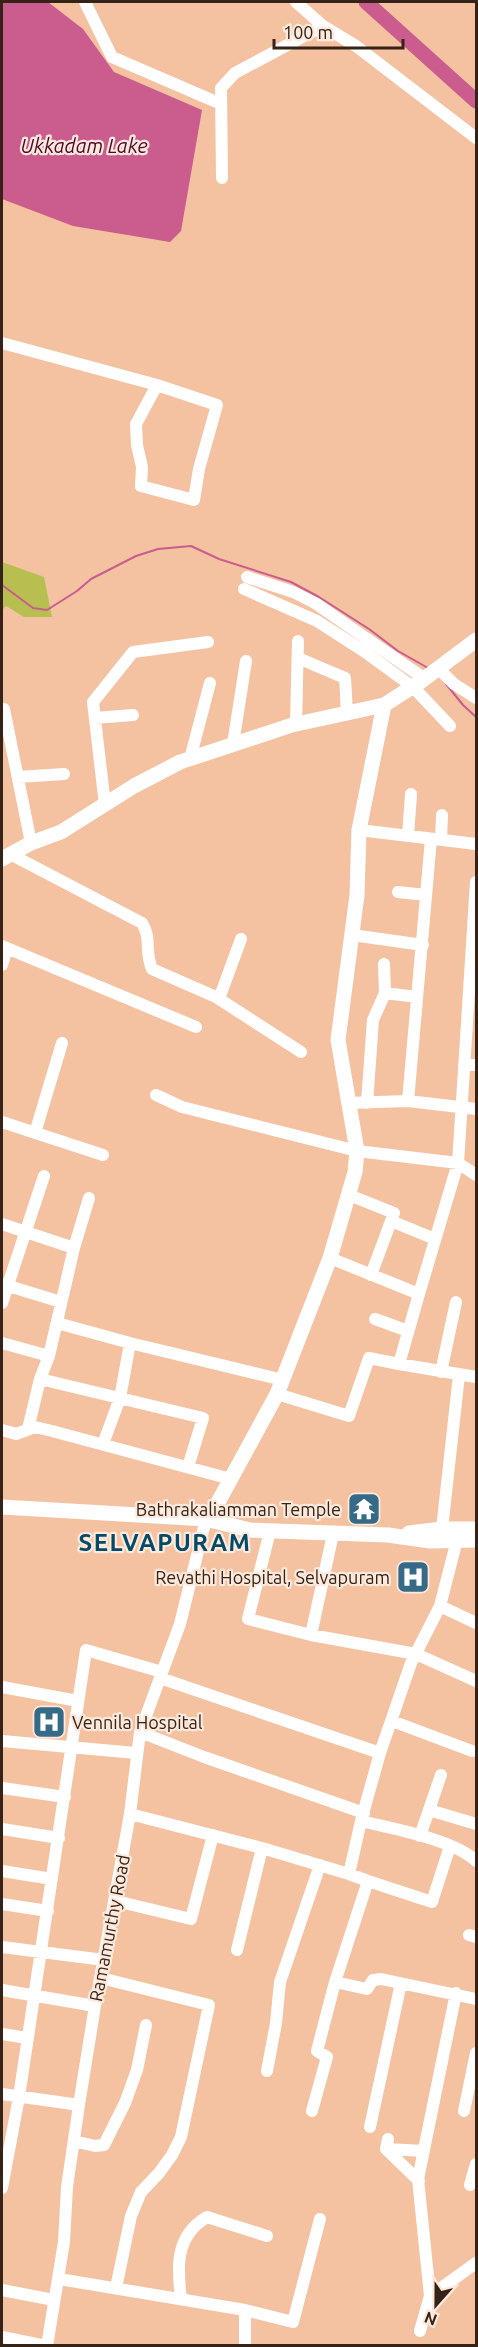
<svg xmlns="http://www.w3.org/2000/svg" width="478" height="2347" viewBox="0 0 478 2347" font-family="Ubuntu,sans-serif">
<rect width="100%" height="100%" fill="#f4c1a1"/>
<!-- green -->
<path fill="#b6bf4f" d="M2,562L44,577L52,617H24L6,606L2,610Z"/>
<!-- water -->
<path fill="#cb5c8e" d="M2,2H48L83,29L114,72L202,110L181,231L170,242L73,226L2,199Z"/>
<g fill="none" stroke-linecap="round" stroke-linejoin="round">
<!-- stream -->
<path stroke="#cb5c8e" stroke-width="2" d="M2,585L33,608L47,610L77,591L91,579L136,556L158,549L191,546L219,559L291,582L319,597L369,629L398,651L428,668
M446,684L463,705L476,717"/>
<!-- river -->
<path stroke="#cb5c8e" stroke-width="15" d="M366,2L476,101"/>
<!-- minor -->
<path stroke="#fff" stroke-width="12" d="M85,2L112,57L221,104
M296,2L323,26L356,46L476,138
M222,178L221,88L235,73L323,26
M2,343L157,385L217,405L199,469L194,500L141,486L142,467L137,445L136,424L157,385
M247,577L293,592L315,603L425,679
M244,589L317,621L365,652L413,687L450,726
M298,658L345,678L347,713
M439,669L454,684L476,698
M4,709L31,843
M95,718L133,715
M296,724L298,641
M233,744L246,661
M190,759L210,683
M18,777L64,774
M105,805L93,702L133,652L208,642
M359,830L476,844
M408,836L411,794
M441,840L442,815
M10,854L142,923C152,939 144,950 152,969L216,997L301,1052
M398,892L426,895
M352,935L423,945
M2,946L196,1027
M2,965L7,948
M385,993L417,997
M219,999L241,939
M464,1065H476
M156,1095L182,1107L357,1151L458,1163L476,1175
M408,1101L431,839
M349,1103L408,1101L476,1109
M367,1103L373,1020L385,993L384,964
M2,1122L103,1155
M35,1133L62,1043
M349,1195L394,1213L371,1275
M391,1221L435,1239
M2,1224L74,1248L49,1356L40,1379L28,1429
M74,1248L89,1198
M330,1258L419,1294L399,1364L476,1377
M2,1284L61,1302
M419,1294L458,1163L476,882
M2,1303L44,1176
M375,1319L408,1331
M57,1323L130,1343L283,1380
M2,1343L49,1356
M441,1372L456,1302
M40,1379L203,1418L188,1467
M277,1394L349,1416L369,1358L399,1364
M2,1430L16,1434L35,1427L52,1431L231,1479
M103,1444L120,1398L130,1343
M442,1529L459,1375
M270,1531L248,1619L311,1635L416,1654L476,1681
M440,1606L457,1540
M311,1635L333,1534
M160,1678L380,1753
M2,1687L78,1701
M392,1721L472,1751
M140,1732L204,1757L364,1813
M2,1741L136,1753
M2,1788L65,1797
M429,1810L476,1824
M130,1814L262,1848L349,1874L361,1821C393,1829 453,1839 476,1861
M361,1821L380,1753L411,1663L440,1606L476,1623
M2,1829L59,1838
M420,1836L441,1775
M2,1871L52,1879
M368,1881L432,1902L450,1846
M116,1901L191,1919L213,1835
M2,1904L48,1911
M469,1935L476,1937
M2,1947L104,1960
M237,1950L262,1848
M101,1978L209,2005L181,2137L172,2155L159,2173L141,2192L131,2216L116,2288
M335,1982L367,1989L373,1980L381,1979L476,1999
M2,1990L95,2006
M2,2034L27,2038
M267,2071L276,2023L280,1982L320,1865
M2,2094L79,2105
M312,2111L327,2057L317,2051L335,1982L368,1881L349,1874
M464,2111L476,2053
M370,2127L401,1983
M388,2139L386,2149L419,2181
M74,2141L95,2146L104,2145L125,2103L137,2070L146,2025
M386,2149L424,2151
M470,2185L476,2164
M2,2188L19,2097L86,1650L162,1672
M59,2279L245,2310L293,2322L320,2219
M2,2290L54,2300
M430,2296L476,2263
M181,2299C177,2267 175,2236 207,2217L267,2236
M245,2310V2346
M420,2331L430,2296L418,2179L456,1993
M2,2337L46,2346
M47,2346L64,2242L67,2187L79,2105L95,2006L130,1814L140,1732L180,1624L206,1519"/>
<!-- major -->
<path stroke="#fff" stroke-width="15" d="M2,859L31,843L61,832L134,786L180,762L292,725L384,705L420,682L476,640
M2,1507L206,1519L250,1530L388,1535L430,1541L476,1540
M206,1519L216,1506L277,1394L330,1258L355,1172L357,1151L338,1040L357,895L359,830L384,705
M409,1533L442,1529H476"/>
</g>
<!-- icons -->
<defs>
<g id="temple-square" transform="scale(1.725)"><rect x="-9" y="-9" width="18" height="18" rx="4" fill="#356b87" stroke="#ffe9dc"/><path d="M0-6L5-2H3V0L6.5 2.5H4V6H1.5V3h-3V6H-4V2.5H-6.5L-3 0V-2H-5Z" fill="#fff"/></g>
<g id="hospital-square" transform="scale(1.725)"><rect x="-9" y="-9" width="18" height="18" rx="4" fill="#356b87" stroke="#ffe9dc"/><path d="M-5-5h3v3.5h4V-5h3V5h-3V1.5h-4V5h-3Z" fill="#fff"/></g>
</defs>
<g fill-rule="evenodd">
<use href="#temple-square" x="364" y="1509"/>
<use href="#hospital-square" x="413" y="1577"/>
<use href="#hospital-square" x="49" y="1722"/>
</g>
<g text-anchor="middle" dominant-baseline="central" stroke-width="4.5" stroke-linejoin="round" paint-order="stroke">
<!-- poi labels -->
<g font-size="18" fill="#362317" stroke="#ffe9dc" text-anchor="end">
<text x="341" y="1509">Bathrakaliamman Temple</text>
<text x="390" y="1577">Revathi Hospital, Selvapuram</text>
<text x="72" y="1722" text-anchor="start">Vennila Hospital</text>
</g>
<!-- street labels -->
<g font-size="18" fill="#362317" stroke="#ffe9dc">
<text transform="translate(109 1928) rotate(-79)">Ramamurthy Road</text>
</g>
<!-- water labels -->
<g font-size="20" font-style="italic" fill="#50072f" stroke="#ffe9dc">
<text x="84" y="145">Ukkadam Lake</text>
</g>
<!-- district labels -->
<g font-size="24" font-weight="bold" letter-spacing="1.5" fill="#024b68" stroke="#ffe9dc">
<text x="165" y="1542">SELVAPURAM</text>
</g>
</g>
<!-- border -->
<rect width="478" height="2347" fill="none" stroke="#362317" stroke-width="6"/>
<!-- north arrow -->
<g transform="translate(436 2305) rotate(201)" stroke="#ffe9dc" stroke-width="4.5" paint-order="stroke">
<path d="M0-4.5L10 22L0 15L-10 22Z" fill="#362317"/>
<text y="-9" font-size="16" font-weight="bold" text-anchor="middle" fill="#362317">N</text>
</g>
<!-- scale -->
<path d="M274 39v9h129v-9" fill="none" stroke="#362317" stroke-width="3"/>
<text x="283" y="39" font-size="18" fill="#362317" stroke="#ffe9dc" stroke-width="4.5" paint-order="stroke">100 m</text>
</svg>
